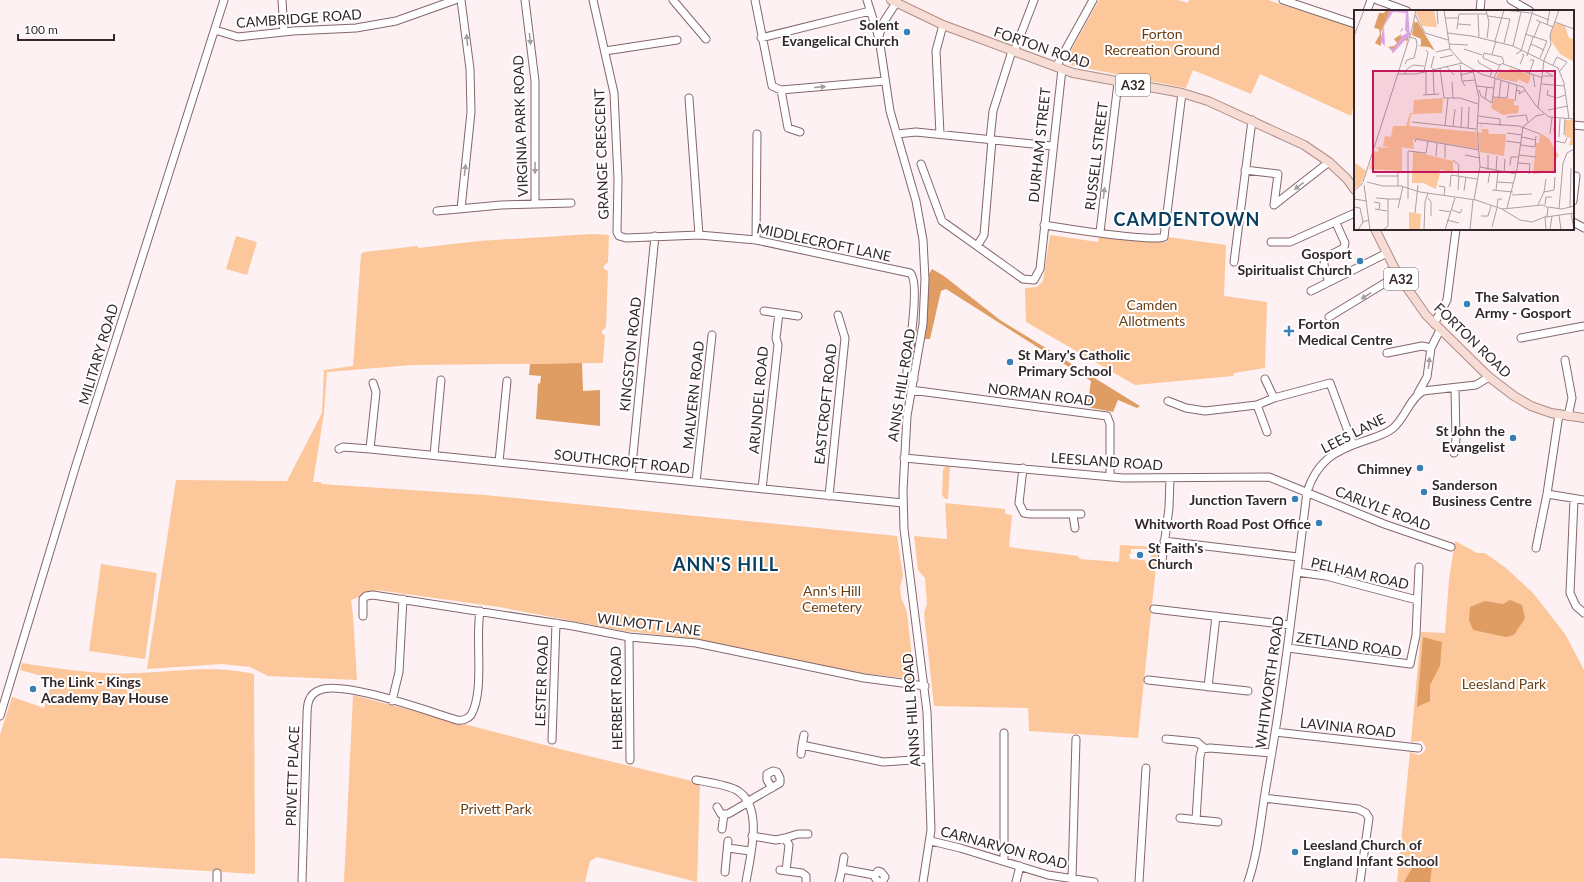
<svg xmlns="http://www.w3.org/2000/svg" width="1584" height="882" viewBox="0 0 1584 882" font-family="Lato,sans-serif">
<rect width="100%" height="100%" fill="#fef1f3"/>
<!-- green -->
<path fill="#fcc79a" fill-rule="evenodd" d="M1099,0H1178L1188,3L1189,0H1268L1355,28V101L1351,116L1260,74L1251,94L1193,70L1186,88L1070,65L1067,58L1071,56L1070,52Z
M592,234L609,235L608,262L604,266V269L608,271L606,327L602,331V334L605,335L603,363L412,365L327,372L324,413L313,482H321V484L485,495L897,536L903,576L900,587L901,597L907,612L914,676L912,679L860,673L681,637L625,631L499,607L377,590L351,600L353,616L357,680L268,676L250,667L222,664L147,669L176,480L287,481L322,413L324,370L353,366L361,254L364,252L418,246V248L479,241Z
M1050,235L1098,242L1099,235L1167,242L1168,237L1226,245L1224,296L1267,302L1265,368L1234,373L1233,376L1135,385L1026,322L1025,288L1037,287L1043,281Z
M236,236L257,242L247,275L226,269Z
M946,466L950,467L948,499H945L942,495L943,470Z
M945,503L1005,509V514L1012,515L1009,547L1078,556L1080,559L1119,562L1120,545L1158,547L1138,738L1029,731L1028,708L934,706L924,613L927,604L925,578L918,570L914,536L947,539ZM1131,549H1151V563H1145V560L1130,559L1129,554H1131Z
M1455,541L1477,553H1485L1506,568L1533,593L1565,634L1584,670V882H1397L1410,752L1419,755L1423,753L1426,748L1422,741L1411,742L1421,632L1445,633L1449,579Z
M101,564L157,573L145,659L89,651Z
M22,663C60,669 100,675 140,673C181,671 213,665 254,674L255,874L0,858V735L12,697L44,708L53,679L20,670Z
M353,695L564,750L700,783L697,882L597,857L590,861L585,882H344Z"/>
<!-- forest -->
<path fill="#e09d63" d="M932,269L944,276L1000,320L1140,406L1137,408L1118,400L1113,412L1087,407L1091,381L946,289L941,291L930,339H925L929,274Z
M582,363L583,391L600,390V426L536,419L538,383L540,384L541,376L529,375L530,364Z
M1510,600L1522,605L1525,618L1514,635L1506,637L1473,630L1469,620L1470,607L1485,601L1503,604Z
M1423,637L1442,642L1440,666L1430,685V701L1417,707Z
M1430,856L1433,860L1430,882H1404L1416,861Z"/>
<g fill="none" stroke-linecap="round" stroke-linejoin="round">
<!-- minor casing -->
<g stroke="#83676b" stroke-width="9">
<path id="minor" d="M282,0L284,32
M525,0L535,81V204
M593,0L614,93L618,179L617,232L619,236L626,238L699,235L756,240L910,273C921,281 908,357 907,372V376L914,379
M673,0L706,39
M755,0L772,86L781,90L885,81
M867,0L879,38L890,111L916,201L923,240L925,279L923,324L907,416L903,491L904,529L927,712L931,830L923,882
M1283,0L1355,24
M1377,0L1407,11
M1511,0L1530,11
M1367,11L1371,0
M1480,11L1481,0
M215,30L238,37L293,31L356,28L396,21L455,0
M879,36L883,23L896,3
M761,38L870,11
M605,51L677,40
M1014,52L1034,0
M1056,67L1093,0
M781,90L788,128L800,132
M689,98L699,235
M1573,125L1584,126
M897,134L916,132L1052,146
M940,134L936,51L943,25
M990,140L993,111L1012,51
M921,164L942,221L1023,279L1034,280L1040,269L1062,69
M1245,170L1278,174L1274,205L1329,162
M1573,201L1576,176
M461,209L471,112L470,69L461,0
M437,211L501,205L571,203
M1573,222L1584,228
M1044,225C1063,228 1151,242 1164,237L1182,93
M1100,232L1118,83
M756,240L757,134
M1271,242H1290L1355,213
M977,246L984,235L992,140
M1234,262L1252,120
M1329,282C1320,258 1322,259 1344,248L1345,243L1336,223
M1311,291L1387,253
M764,311L798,316
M1329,317L1398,275
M1434,324L1447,300L1456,229
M1521,338L1584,326
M1387,353L1422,346L1431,348
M1565,360L1572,398L1568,416
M1265,379L1274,398
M911,390L1107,416L1110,424V477
M1418,393L1427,377L1431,348L1440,330
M1168,401L1186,408L1205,411L1257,405L1274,398L1330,383L1353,445
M1257,405L1267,432
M339,449L343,447L370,449L903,503
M370,449L376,392L373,383
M1454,453L1456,439L1455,388
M434,455L441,380
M904,458L1123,478L1269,477L1384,524L1451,547
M499,462L507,381
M1023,468L1019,503L1024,513L1030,514H1081
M631,475L655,236
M696,482L712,335
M762,489L778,345L776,338L779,313
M1547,494L1584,500
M829,496L845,338L838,315
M1574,499L1570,593L1576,606L1584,613
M1073,515L1075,528
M1164,541L1298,557
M1536,548L1547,494L1559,414
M1162,561L1169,508L1170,478
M1297,572L1326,576L1417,600
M1154,609L1290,625
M363,616V599L366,596L373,595L573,626L629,637L696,643L864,678L925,686
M629,637L630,760
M1288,648L1410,664L1416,635L1419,567
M1148,680L1248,691
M1208,687L1216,616
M392,701L399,672L403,599
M0,716L76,465L224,0
M1275,732L1418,748
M1004,733V861
M804,735L802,745L883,762L928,759
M1166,739L1197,742L1204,748
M552,740L556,623
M801,754L802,745
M696,780C707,782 729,785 738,791C764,808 750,857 746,882
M1264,798L1358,809L1366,813L1369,818L1368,825L1360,882
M747,802L780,783V778L777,772L773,771L767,774V780L772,788
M717,807L721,814H728L747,803
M1180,818L1218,822
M1196,820L1200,756L1202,749L1210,748L1272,753
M722,829L724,814
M752,836L776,840L785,838L789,845L786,871
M785,838L798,834H808
M931,841L960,848L1048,875L1094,882
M728,848L750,851
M842,869L844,857
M780,870L802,873L806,876V882
M725,872L728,841
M217,873V882
M1072,879L1076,739
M302,882L307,716C307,705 308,694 320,690C343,680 430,712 457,720C462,721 468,719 471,715C485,691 475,640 480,611
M839,882L842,869L874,875
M878,882L874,876L878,871L881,872L885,877L882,882
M1016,882L1020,866
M1139,882L1146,768
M1248,882C1259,850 1261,814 1267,781C1284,685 1295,588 1307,492C1317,461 1334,451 1364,441C1373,438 1384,435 1392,429C1405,419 1409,399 1423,391L1476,385L1489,377"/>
</g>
<!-- major casing -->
<g stroke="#ae8d85" stroke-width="10">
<path id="major" d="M891,0L943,25L1073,73L1182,93L1208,101L1304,145L1329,162L1347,179L1355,190
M1375,229L1398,275L1426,315L1489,377L1514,396L1531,406L1551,413L1584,418"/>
</g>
<!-- minor -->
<use href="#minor" stroke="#fff" stroke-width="7"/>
<!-- major -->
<use href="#major" stroke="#f6dcd4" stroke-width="8"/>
</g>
<!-- one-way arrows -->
<defs><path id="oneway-solid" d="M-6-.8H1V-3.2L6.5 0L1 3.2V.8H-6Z"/></defs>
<g fill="#a39e9f">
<use href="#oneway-solid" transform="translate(530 39) rotate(84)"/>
<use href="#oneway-solid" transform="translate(467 40) rotate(-96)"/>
<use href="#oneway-solid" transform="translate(820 87) rotate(-5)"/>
<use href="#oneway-solid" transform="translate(535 168) rotate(90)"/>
<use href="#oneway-solid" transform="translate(465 170) rotate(-84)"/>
<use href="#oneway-solid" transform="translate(1299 186) rotate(142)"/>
<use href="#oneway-solid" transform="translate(1104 193) rotate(-83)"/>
<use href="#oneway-solid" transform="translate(1366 296) rotate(147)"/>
<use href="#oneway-solid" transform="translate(1429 363) rotate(-83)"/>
</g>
<!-- markers -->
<g fill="#387fb4" stroke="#fff" stroke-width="1.5">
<circle cx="907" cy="32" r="4"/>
<circle cx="1360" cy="261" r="4"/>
<circle cx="1467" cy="304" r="4"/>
<path d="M1287 325h4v4h4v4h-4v4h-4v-4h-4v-4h4z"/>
<circle cx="1010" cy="362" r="4"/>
<circle cx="1513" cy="438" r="4"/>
<circle cx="1420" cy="468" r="4"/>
<circle cx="1424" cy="492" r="4"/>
<circle cx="1295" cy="499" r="4"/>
<circle cx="1319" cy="523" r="4"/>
<circle cx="1140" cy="555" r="4"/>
<circle cx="33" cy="689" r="4"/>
<circle cx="1295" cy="852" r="4"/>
</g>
<g text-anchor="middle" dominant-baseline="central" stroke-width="4" stroke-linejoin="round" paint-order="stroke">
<!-- shield labels -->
<g fill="#fff" stroke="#706869" stroke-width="1">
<rect x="1116" y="74" width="34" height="22" rx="3"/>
<rect x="1384" y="268" width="34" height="22" rx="3"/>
</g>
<g font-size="13" font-weight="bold" fill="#332729">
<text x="1133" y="85">A32</text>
<text x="1401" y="279">A32</text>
</g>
<!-- street labels -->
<g font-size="14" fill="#332729" stroke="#fff">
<text transform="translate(299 18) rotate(-4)">CAMBRIDGE ROAD</text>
<text transform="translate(1042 47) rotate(19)">FORTON ROAD</text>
<text transform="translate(520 126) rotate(-92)">VIRGINIA PARK ROAD</text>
<text transform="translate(1039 145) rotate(-84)">DURHAM STREET</text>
<text transform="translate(601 154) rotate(-92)">GRANGE CRESCENT</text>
<text transform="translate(1096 156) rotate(-83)">RUSSELL STREET</text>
<text transform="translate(824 242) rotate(12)">MIDDLECROFT LANE</text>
<text transform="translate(1473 340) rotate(44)">FORTON ROAD</text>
<text transform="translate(98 354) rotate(-73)">MILITARY ROAD</text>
<text transform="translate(630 354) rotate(-84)">KINGSTON ROAD</text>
<text transform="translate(901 385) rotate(-81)">ANNS HILL ROAD</text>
<text transform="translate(1041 394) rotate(7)">NORMAN ROAD</text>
<text transform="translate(693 395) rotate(-84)">MALVERN ROAD</text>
<text transform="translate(758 400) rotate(-85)">ARUNDEL ROAD</text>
<text transform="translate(825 404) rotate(-84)">EASTCROFT ROAD</text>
<text transform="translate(1353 433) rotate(-27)">LEES LANE</text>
<text transform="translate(622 461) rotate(6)">SOUTHCROFT ROAD</text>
<text transform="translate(1107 461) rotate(4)">LEESLAND ROAD</text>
<text transform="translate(1383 508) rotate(21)">CARLYLE ROAD</text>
<text transform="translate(1360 573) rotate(13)">PELHAM ROAD</text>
<text transform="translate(649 624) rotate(7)">WILMOTT LANE</text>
<text transform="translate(1349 644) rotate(8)">ZETLAND ROAD</text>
<text transform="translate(541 681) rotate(-88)">LESTER ROAD</text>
<text transform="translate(1269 682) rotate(-82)">WHITWORTH ROAD</text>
<text transform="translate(616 698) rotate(-91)">HERBERT ROAD</text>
<text transform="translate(911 710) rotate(-94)">ANNS HILL ROAD</text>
<text transform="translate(1348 727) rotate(6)">LAVINIA ROAD</text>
<text transform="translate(292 776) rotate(-88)">PRIVETT PLACE</text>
<text transform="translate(1004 847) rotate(15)">CARNARVON ROAD</text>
</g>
<!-- poi labels -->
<g font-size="14" font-weight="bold" fill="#332729" stroke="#fff" text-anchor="start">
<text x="899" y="24" text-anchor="end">Solent<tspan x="899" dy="16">Evangelical Church</tspan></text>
<text x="1352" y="253" text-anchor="end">Gosport<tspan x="1352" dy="16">Spiritualist Church</tspan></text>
<text x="1475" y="296">The Salvation<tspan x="1475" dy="16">Army - Gosport</tspan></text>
<text x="1298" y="323">Forton<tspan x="1298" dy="16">Medical Centre</tspan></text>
<text x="1018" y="354">St Mary's Catholic<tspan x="1018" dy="16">Primary School</tspan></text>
<text x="1505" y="430" text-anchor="end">St John the<tspan x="1505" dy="16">Evangelist</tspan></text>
<text x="1412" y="468" text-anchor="end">Chimney</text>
<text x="1432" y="484">Sanderson<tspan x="1432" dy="16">Business Centre</tspan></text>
<text x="1287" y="499" text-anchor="end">Junction Tavern</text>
<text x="1311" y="523" text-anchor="end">Whitworth Road Post Office</text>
<text x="1148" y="547">St Faith's<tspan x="1148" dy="16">Church</tspan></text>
<text x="41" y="681">The Link - Kings<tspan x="41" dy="16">Academy Bay House</tspan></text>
<text x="1303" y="844">Leesland Church of<tspan x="1303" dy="16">England Infant School</tspan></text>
</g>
<!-- park labels -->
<g font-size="14" fill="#6a3e11" stroke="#fff">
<text x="1162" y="33">Forton<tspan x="1162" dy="16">Recreation Ground</tspan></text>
<text x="1152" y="304">Camden<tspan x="1152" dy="16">Allotments</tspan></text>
<text x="832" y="590">Ann's Hill<tspan x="832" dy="16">Cemetery</tspan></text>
<text x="1504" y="683">Leesland Park</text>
<text x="496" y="808">Privett Park</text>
</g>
<!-- district labels -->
<g font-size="18" font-weight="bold" letter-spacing="1" fill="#093e61" stroke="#fff">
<text x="1187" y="219">CAMDENTOWN</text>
<text x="726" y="564">ANN'S HILL</text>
</g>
</g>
<!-- overview -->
<g transform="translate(1354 10)">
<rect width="220" height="220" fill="#fef1f3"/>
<path d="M63,0H80L83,17L68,16L62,4ZM201,13L211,16L215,28L220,29V52L206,44L198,32L196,26ZM156,58L177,65L174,74L164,69L163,72L142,68L146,59L155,61ZM89,88L88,103L57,104L55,116L122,122L124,139L62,129L59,130L60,139L46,137L48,138V161L15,159L20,141L24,142L25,139L21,137L36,138L29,136L31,126L37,127L39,116H52L56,103H59L60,90ZM140,88L160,89V95L165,96L164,103L149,105L137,98ZM211,110H220V134L215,136L217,128L211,127ZM128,114V119H134L135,124H152L150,146L126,142L124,122L128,123L127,115ZM186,123L195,129L205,146L202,148L201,162L179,164L182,133H185ZM59,141L99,151V164L87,159L82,179L69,173H58ZM0,152L12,161L7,174L0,179ZM55,202L67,204L66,220L55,219Z" fill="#fcc79a"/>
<path d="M32,0H50L36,1L27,22V36L21,33L26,24L25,19L20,18L25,3H30ZM60,11L62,13L63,11L81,41L75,37L64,36L67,35V29L58,25ZM46,25L48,27L39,40L35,37L38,42L50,29L55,25L52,37L53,31L51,30L39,43L34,37L40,36L43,33L40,29Z" fill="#e09d63"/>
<path d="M54,0L56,25L39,43L35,37L39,39L48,27L46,24L47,19L50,18L46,23L48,26L53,23L51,20L52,3L39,2L30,16L31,36L26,31L30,15L36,1Z" fill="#d9a3e6"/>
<path fill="none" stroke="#ada0a2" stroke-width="1" d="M83,0L84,14M90,0L96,39L108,53L127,64L169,77L183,97L195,107L220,109M132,0L135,12L133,28M150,0L177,3L195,10M61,5L71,23L94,30M124,5L125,27M134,6L148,8M91,8H104M148,8L156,9L150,33M182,10L199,17M201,12L220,19M104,14L117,15M193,15L196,0M103,19L105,4H133M93,23L118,26L159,36L204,58L210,73L215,109M171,24L193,31L186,48M0,26L10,0M180,27L186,12M141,31L150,0M95,34L114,35M177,34L190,40M159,36L167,2M110,39L128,45M82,42L96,39M130,43L148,47L150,53L145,55L129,48ZM138,44L142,31M162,44L167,41L179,0M173,46L179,27M86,48L99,45M124,50L125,53L138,60L136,67M51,54L53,50L60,48L63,35L62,29L56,27M149,54L189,68M166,54L170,45L168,44M106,55L108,71L111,76M199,55L203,47L213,52L206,61M92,56L100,65M77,58L80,46M79,58L80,84M86,58L90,88H106L124,94M119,60L125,88L123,119L126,156L120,190M70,61L74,43L72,40M72,61V85M44,64H62L108,53M51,64L52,60L59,55L70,56M175,64L180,50H176M106,65L119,62M179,65L181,77M189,66H199L189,60M140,68L146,55M109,71L121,70M98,72L99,88M188,74L210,76M122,76L140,78M125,80L127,86L138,93L141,69M162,80L166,81L165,84L171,80M194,80L193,85L203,88L211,85M69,85L85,84M139,87L153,88L155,73M145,87L147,71M131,89L133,77M161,91L163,75M184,98L190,50L197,34L196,25L205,0M194,100L214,96M124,106L146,109V116M153,107L172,105L174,112M58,112L122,119M123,113L165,116L186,124M91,115L94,88M99,116L101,99M107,117L108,97M169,117L182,106L190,104M114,118L115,97M200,118L201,131L211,133L213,128M153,123L168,125M196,124L198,108M210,125L211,109M168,127L182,130M205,127L206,109M152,131L167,133M61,132L62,129L125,140M91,134V148M167,135L181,137L182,126M111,145L126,148M134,145V160M165,145L182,147M82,146L83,133M99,150L105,155L104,166M164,153L176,154L175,164M156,155L157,147H165M126,157L162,164M44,161V176M142,162L143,146M150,163L151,149M22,166H44M9,172L57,23L62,0M13,172L29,176H47L66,182L122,190L148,199L189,195L194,198L193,206L178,212L166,210L148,199M143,172L160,173M134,173L136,161M10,175L16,220M85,176L91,177L90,186M96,177L97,165L123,169M104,180L105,166M138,180L159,182M142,180L144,162M0,181L9,173M110,181L112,167M190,182L200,180L201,167M158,185L178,184M22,188L34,189M74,188L77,192V206M0,189L13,191M54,189V141L72,143L74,131M20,192L26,193L25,200M184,195L190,182L192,169M191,195L192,187H198M0,197L6,198L9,212M143,197L144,189H148M194,197L208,199L220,196M44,198L49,176M153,198L163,159L169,117M216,198L217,158M21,199L33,201M205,199L209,153L213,143L220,139M85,200L97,202M98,200L106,203L108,199M61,203L64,175M217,203L220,220M205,205L207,220M127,206H134L137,196M191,207L192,220M192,207L220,203M93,210L105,213M138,217L143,198M196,219L198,206M4,220L9,212L15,210M29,220L34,216V189H47M70,220L71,192L74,183M91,220L101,188M116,220L119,190"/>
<path fill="#c2185b" fill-opacity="0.15" stroke="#c2185b" stroke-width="2" d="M19,61H201V162H19Z"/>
<rect width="220" height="220" fill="none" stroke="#332729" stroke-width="2"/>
</g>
<!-- scale -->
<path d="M18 34v6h96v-6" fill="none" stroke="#332729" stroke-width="2"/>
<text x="24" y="34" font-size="12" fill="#332729" stroke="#ffffff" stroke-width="3" paint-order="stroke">100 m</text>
</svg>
